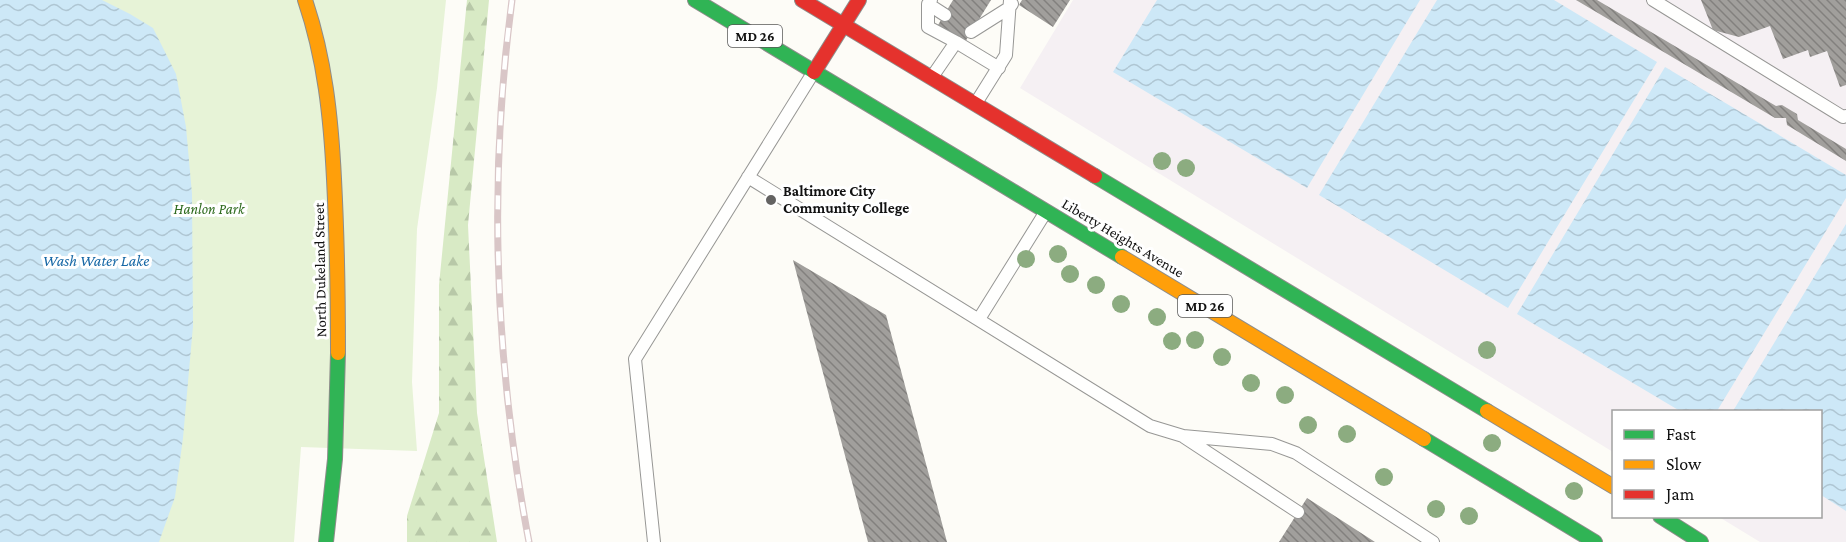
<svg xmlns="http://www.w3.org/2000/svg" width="1846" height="542" viewBox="0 0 1846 542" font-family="'Crimson Pro',serif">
<defs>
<pattern id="forest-firs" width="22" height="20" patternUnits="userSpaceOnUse" patternTransform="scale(1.5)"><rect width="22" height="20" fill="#d8eac5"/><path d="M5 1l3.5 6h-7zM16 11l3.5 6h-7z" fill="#b8c8a8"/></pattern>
<pattern id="water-waves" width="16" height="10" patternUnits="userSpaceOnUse" patternTransform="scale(1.5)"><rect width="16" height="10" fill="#cde8f7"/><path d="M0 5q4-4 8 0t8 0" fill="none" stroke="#afc6d3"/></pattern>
<pattern id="building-back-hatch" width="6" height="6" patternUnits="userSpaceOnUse" patternTransform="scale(1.5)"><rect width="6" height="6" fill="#a19f9c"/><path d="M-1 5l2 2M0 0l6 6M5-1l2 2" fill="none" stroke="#82807e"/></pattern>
</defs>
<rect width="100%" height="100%" fill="#fdfcf7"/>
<!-- industrial -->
<path fill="#f5f0f3" d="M1073,0H1846V542H1760L1719,517L1820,516V412H1614L1613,452L1020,88Z"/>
<!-- forest -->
<path fill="url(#forest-firs)" d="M467,0H489L468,225L477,413L497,542H407V516L439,413V285Z"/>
<!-- park -->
<path fill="#e7f3d7" d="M0,0H446L437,88L417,229L412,382L417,451L301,447L294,542H0Z"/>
<!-- water -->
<path fill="url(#water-waves)" d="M0,0H102L130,14L153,28L176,74L186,127L192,194L193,326L183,438L175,497L159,542H0Z
M1157,0H1420L1307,188L1113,72Z
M1437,0H1554L1657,62L1508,308L1319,195Z
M1665,67L1846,175V198L1717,411H1680L1517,314Z
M1846,224V511L1821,495L1820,412L1733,411Z"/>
<!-- building -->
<path fill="url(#building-back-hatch)" d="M953,0H991L965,42L938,25Z
M1022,0H1070L1053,27L1019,5Z
M1576,0H1597L1776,106L1782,105L1797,114L1798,120L1846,149V161L1787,125L1786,118H1775Z
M1701,0H1846V85L1840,87L1827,51L1810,57L1808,50L1783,59L1770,26L1739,37L1713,30Z
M793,260L886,315L947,542H868Z
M1307,498L1375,542H1279Z"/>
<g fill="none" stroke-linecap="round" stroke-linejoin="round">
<!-- lane casing -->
<g stroke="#979795" stroke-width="14">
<path id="lane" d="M931,0L928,4L945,15
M1653,0L1843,117L1846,116
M928,4V27L956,42
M971,32L1009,8L1012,4
M932,77L956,42L999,68
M976,103L1006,55L1010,0
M748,177L1150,426L1183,436L1272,444L1296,453L1433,542
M979,319L1045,213
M1184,437L1298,512
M654,542L635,359L813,73"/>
</g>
<!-- fast casing -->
<g stroke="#8e8d8b" stroke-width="16">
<path id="fast" d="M695,0L1122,257
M1095,176L1487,411
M1424,439L1595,542
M1660,516L1701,542
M326,542L335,459L338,353"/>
</g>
<!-- slow casing -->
<g stroke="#8e8d8b" stroke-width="16">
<path id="slow" d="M305,0C325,59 331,118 334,179C337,237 338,295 338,353
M1122,257L1424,439
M1487,411L1614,487"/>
</g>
<!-- jam casing -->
<g stroke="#8e8d8b" stroke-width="16">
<path id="jam" d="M802,0L1095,176
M814,72L859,0"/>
</g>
<!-- lane -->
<use href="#lane" stroke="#fffffe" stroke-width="12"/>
<!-- fast -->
<use href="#fast" stroke="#30b455" stroke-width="14"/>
<!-- slow -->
<use href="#slow" stroke="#ff9f0a" stroke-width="14"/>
<!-- jam -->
<use href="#jam" stroke="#e5322d" stroke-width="14"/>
<!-- rail casing -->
<g stroke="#d9c6c7" stroke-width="7">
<path id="rail" d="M512,0C488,180 495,364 529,542"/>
</g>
<!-- rail -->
<use href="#rail" stroke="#fff" stroke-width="4.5" stroke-dasharray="14" stroke-linecap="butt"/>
</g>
<!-- trees -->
<g fill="#8cac80">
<circle cx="1162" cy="161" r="9"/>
<circle cx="1186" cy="168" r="9"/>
<circle cx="1058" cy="254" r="9"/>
<circle cx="1026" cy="259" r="9"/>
<circle cx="1070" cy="274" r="9"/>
<circle cx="1096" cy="285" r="9"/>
<circle cx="1121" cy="304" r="9"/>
<circle cx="1157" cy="317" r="9"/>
<circle cx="1195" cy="340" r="9"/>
<circle cx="1172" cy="341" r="9"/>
<circle cx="1487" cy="350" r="9"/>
<circle cx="1222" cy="357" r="9"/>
<circle cx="1251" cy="383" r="9"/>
<circle cx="1285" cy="395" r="9"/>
<circle cx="1308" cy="425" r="9"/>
<circle cx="1347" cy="434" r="9"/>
<circle cx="1492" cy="443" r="9"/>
<circle cx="1384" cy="477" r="9"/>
<circle cx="1574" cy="491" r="9"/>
<circle cx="1436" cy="509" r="9"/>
<circle cx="1469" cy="516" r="9"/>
</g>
<!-- markers -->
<circle fill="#646362" stroke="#fff" stroke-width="2" cx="771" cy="200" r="6"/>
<g text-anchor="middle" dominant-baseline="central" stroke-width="6" stroke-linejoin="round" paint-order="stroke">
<!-- shield labels -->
<g fill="#fff" stroke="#585858" stroke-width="1.5">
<rect x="728" y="25" width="54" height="22" rx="4.5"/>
<rect x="1178" y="295" width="54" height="22" rx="4.5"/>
</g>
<g font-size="14" font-weight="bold" fill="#111">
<text x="755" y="36">MD 26</text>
<text x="1205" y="306">MD 26</text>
</g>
<!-- poi labels -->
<g font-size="15" font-weight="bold" fill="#111" stroke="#fff" text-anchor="start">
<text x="783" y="191">Baltimore City<tspan x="783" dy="17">Community College</tspan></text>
</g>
<!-- park labels -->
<g font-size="15" font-style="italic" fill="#2f6b1f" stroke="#fff">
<text x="209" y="209">Hanlon Park</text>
</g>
<!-- street labels -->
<g font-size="15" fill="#111" stroke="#fff">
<text transform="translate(1123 238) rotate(31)">Liberty Heights Avenue</text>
<text transform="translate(320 270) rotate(-91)">North Dukeland Street</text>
</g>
<!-- water labels -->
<g font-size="16" font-style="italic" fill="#1768a6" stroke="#fff">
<text x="96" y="260">Wash Water Lake</text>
</g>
</g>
<!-- legend -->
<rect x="1612" y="410" width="210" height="108" fill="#ffffff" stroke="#a0a0a0" stroke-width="1.5"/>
<rect x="1624" y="430" width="30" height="9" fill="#30b455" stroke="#a0a0a0" stroke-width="1.5"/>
<text x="1666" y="440" font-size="18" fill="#111111">Fast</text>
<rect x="1624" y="460" width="30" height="9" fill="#ff9f0a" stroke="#a0a0a0" stroke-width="1.5"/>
<text x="1666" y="470" font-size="18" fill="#111111">Slow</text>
<rect x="1624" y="490" width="30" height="9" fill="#e5322d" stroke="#a0a0a0" stroke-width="1.5"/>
<text x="1666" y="500" font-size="18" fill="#111111">Jam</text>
</svg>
